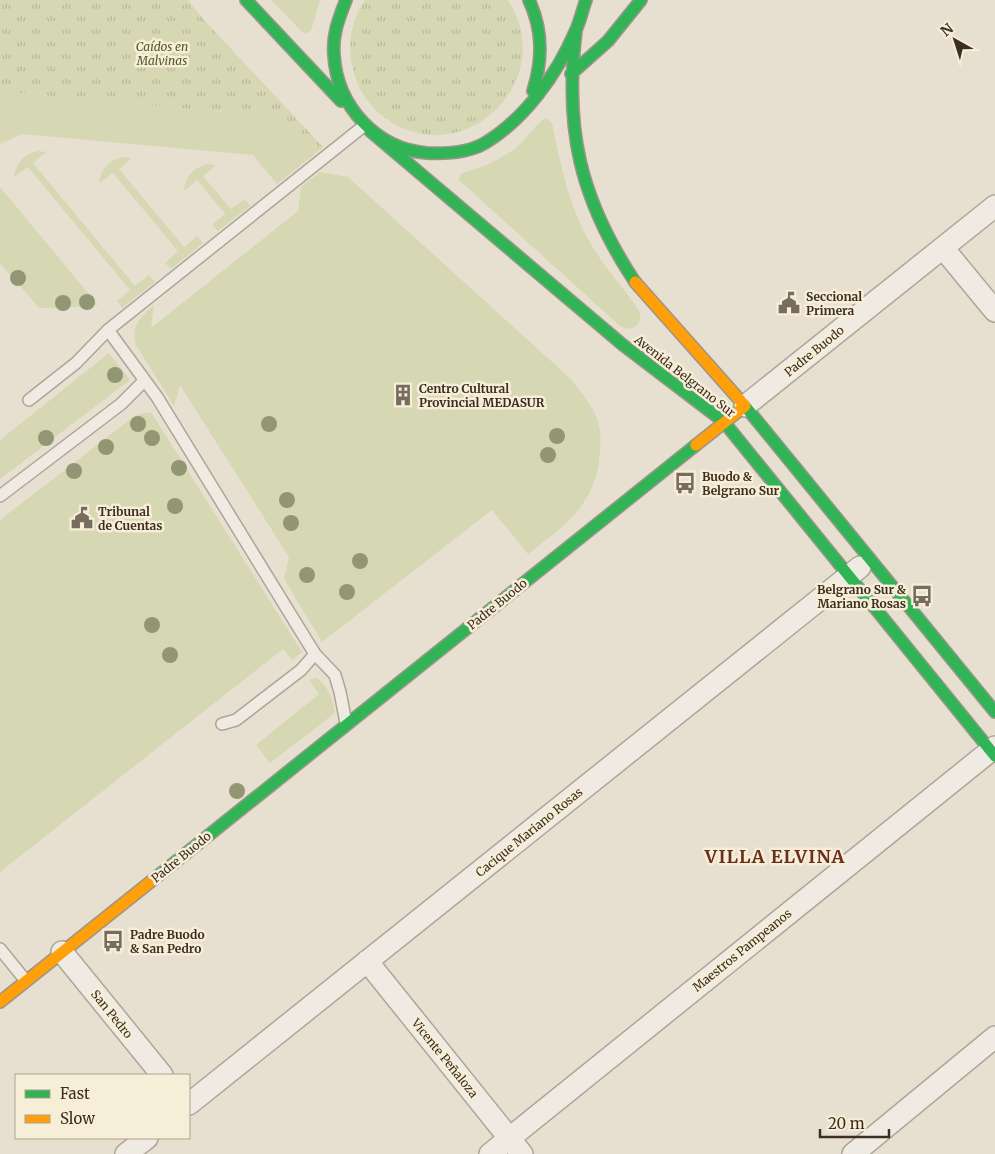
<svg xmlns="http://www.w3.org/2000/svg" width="995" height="1154" viewBox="0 0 995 1154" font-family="Merriweather,serif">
<defs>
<pattern id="park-tufts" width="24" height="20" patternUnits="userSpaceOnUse" patternTransform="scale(1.25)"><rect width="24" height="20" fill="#d6d7b3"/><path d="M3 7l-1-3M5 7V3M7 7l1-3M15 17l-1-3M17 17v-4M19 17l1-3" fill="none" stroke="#b9b99a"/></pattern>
</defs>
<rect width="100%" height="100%" fill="#e7e0d1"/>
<!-- grass -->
<path fill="#d6d7b3" d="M271,0H320L311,31L306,33L302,32Z
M0,91L276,117L311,157L277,184L253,155L22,134L0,144Z
M546,118L552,123C561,168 570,211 595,251C608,272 627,291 640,313C642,326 631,333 620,326L459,180L460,175L463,173C483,167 502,160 519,145C526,139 538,121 546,118Z
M38,151L46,152L33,163L135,286L149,275L155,282L122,308L117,301L130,290L28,167L14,177C16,162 24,154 38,151Z
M124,157L132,158L119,169L184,247L197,236L203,243L171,269L165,263L178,251L113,173L99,183C101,168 109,160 124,157Z
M208,164L216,165L203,176L231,209L245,199L250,206L218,231L212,225L225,214L197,180L184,191C186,175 193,168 208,164Z
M320,172L348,177L571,379C579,390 590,402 595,414C601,425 601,440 600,452C597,504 565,525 528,554L492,510L322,642L284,579L289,557L180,385L174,406L136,345C130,327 141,316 154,305L151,328L298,211L301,187Z
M0,187L98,305L81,307L39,308L0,263Z
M109,353L130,380L0,479V440Z
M151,412L302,652L292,660L283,649L0,872V520L136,415Z
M316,678C327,683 334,702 335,713L270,763L256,745L319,694L309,680Z"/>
<!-- park -->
<path fill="url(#park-tufts)" d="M0,0H188L204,20L323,147L311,157L276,117L0,91Z
M365,0H508C562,84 456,178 380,114C367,103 357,87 353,69C347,46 351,20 365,0Z"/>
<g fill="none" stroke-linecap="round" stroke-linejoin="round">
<!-- lane casing -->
<g stroke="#ada599" stroke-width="14">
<path id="lane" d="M108,330L157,397L297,625L315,654L335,675L340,692L346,723
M29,400L76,363L108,330L365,125
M0,496L121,404L144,381
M222,724L236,720L301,670L315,654
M0,949L26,981"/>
</g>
<!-- street casing -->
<g stroke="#ada599" stroke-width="24">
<path id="street" d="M943,248L995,311
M745,406L995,206
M62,952L162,1075
M367,961L522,1154
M189,1104L860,567
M126,1154L147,1138
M490,1154L995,747
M853,1154L995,1037"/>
</g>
<!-- fast casing -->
<g stroke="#9c958a" stroke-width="14">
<path id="fast" d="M246,0L341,101
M346,0C339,18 332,35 334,55C337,106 376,149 427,153C446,154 468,153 485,143C525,119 557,74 575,32C580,22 582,11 586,0
M529,0C543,30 543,59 533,91
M576,31C564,129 580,199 635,282
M571,74L608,41L641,0
M370,131L623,345L724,422
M745,406L995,712
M724,422L995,756
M154,879L696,445"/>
</g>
<!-- slow casing -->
<g stroke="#9c958a" stroke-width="14">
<path id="slow" d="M635,282L745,406L696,445
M0,1002L154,879"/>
</g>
<!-- lane -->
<use href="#lane" stroke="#efebe3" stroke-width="11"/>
<!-- street -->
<use href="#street" stroke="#efebe3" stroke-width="21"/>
<!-- fast -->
<use href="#fast" stroke="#30b455" stroke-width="11"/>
<!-- slow -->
<use href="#slow" stroke="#ff9f0a" stroke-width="11"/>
</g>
<!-- trees -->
<g fill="#929673">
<circle cx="18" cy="278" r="8"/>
<circle cx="87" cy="302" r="8"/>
<circle cx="63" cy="303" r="8"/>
<circle cx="115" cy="375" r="8"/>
<circle cx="138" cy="424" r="8"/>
<circle cx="269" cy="424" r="8"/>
<circle cx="557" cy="436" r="8"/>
<circle cx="46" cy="438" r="8"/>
<circle cx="152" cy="438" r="8"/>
<circle cx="106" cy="447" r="8"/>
<circle cx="548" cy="455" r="8"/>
<circle cx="179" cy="468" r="8"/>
<circle cx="74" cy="471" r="8"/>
<circle cx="287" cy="500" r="8"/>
<circle cx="175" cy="506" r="8"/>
<circle cx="291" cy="523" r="8"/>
<circle cx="360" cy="561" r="8"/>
<circle cx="307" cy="575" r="8"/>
<circle cx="347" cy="592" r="8"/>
<circle cx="152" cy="625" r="8"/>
<circle cx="170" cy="655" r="8"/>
<circle cx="237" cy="791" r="8"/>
</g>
<!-- icons -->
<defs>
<g id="civic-bare" transform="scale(1.725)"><path d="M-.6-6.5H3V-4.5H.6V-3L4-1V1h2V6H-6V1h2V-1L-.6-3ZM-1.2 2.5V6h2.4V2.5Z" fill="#786c5e" stroke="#f7eed8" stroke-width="2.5" paint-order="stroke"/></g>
<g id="building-bare" transform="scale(1.725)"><path d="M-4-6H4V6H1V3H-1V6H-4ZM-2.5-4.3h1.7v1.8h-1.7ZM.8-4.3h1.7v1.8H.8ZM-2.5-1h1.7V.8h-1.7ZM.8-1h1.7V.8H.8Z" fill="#786c5e" stroke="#f7eed8" stroke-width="2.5" paint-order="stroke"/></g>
<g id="bus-bare" transform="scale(1.725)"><path d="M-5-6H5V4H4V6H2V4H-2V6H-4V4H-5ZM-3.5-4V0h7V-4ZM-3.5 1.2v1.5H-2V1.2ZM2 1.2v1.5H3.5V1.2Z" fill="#786c5e" stroke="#f7eed8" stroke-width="2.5" paint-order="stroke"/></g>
</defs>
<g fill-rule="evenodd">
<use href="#civic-bare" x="789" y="303"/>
<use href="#building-bare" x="403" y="395"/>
<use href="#bus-bare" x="685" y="483"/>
<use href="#civic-bare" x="82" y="518"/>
<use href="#bus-bare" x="922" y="596"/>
<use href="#bus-bare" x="113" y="941"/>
</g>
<g text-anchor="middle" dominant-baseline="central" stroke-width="5" stroke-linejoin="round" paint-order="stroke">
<!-- park labels -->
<g font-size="12" font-style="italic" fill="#4d5a26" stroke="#f7eed8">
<text x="162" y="46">Caídos en<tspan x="162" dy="14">Malvinas</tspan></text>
</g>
<!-- poi labels -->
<g font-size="12" font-weight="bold" fill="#3d2e20" stroke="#f7eed8" text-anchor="start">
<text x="806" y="296">Seccional<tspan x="806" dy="14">Primera</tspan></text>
<text x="419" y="388">Centro Cultural<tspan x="419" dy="14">Provincial MEDASUR</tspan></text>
<text x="702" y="476">Buodo &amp;<tspan x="702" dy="14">Belgrano Sur</tspan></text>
<text x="98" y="511">Tribunal<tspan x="98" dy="14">de Cuentas</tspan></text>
<text x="906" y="589" text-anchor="end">Belgrano Sur &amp;<tspan x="906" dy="14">Mariano Rosas</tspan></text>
<text x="130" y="934">Padre Buodo<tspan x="130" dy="14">&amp; San Pedro</tspan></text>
</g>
<!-- street labels -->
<g font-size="12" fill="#3d2e20" stroke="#f7eed8">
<text transform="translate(814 351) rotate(-39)">Padre Buodo</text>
<text transform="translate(685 376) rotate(38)">Avenida Belgrano Sur</text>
<text transform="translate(497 604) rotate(-39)">Padre Buodo</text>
<text transform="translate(529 832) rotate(-39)">Cacique Mariano Rosas</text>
<text transform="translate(181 857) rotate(-39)">Padre Buodo</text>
<text transform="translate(742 950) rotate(-39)">Maestros Pampeanos</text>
<text transform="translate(112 1014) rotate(51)">San Pedro</text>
<text transform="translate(445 1058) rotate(51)">Vicente Peñaloza</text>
</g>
<!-- district labels -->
<g font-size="18" font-weight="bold" letter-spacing="1" fill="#6b2e1e" stroke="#f7eed8">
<text x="775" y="856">VILLA ELVINA</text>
</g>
</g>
<!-- legend -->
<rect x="15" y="1074" width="175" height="65" fill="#f7eed8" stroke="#ada18e"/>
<rect x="25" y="1090" width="25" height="8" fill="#30b455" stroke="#ada18e"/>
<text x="60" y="1099" font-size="15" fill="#3d2e20">Fast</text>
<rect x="25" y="1115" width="25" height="8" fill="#ff9f0a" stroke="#ada18e"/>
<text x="60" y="1124" font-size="15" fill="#3d2e20">Slow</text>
<!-- north arrow -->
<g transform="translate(955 40) rotate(321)" stroke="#f7eed8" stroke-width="4" paint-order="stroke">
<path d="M0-4L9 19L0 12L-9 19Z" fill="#3d2e20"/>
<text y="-8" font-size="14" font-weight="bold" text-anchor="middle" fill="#3d2e20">N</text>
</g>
<!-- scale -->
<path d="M820 1129v8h69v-8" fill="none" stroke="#3d2e20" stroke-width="2.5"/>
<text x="828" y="1129" font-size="15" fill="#3d2e20" stroke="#f7eed8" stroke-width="4" paint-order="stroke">20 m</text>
</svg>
